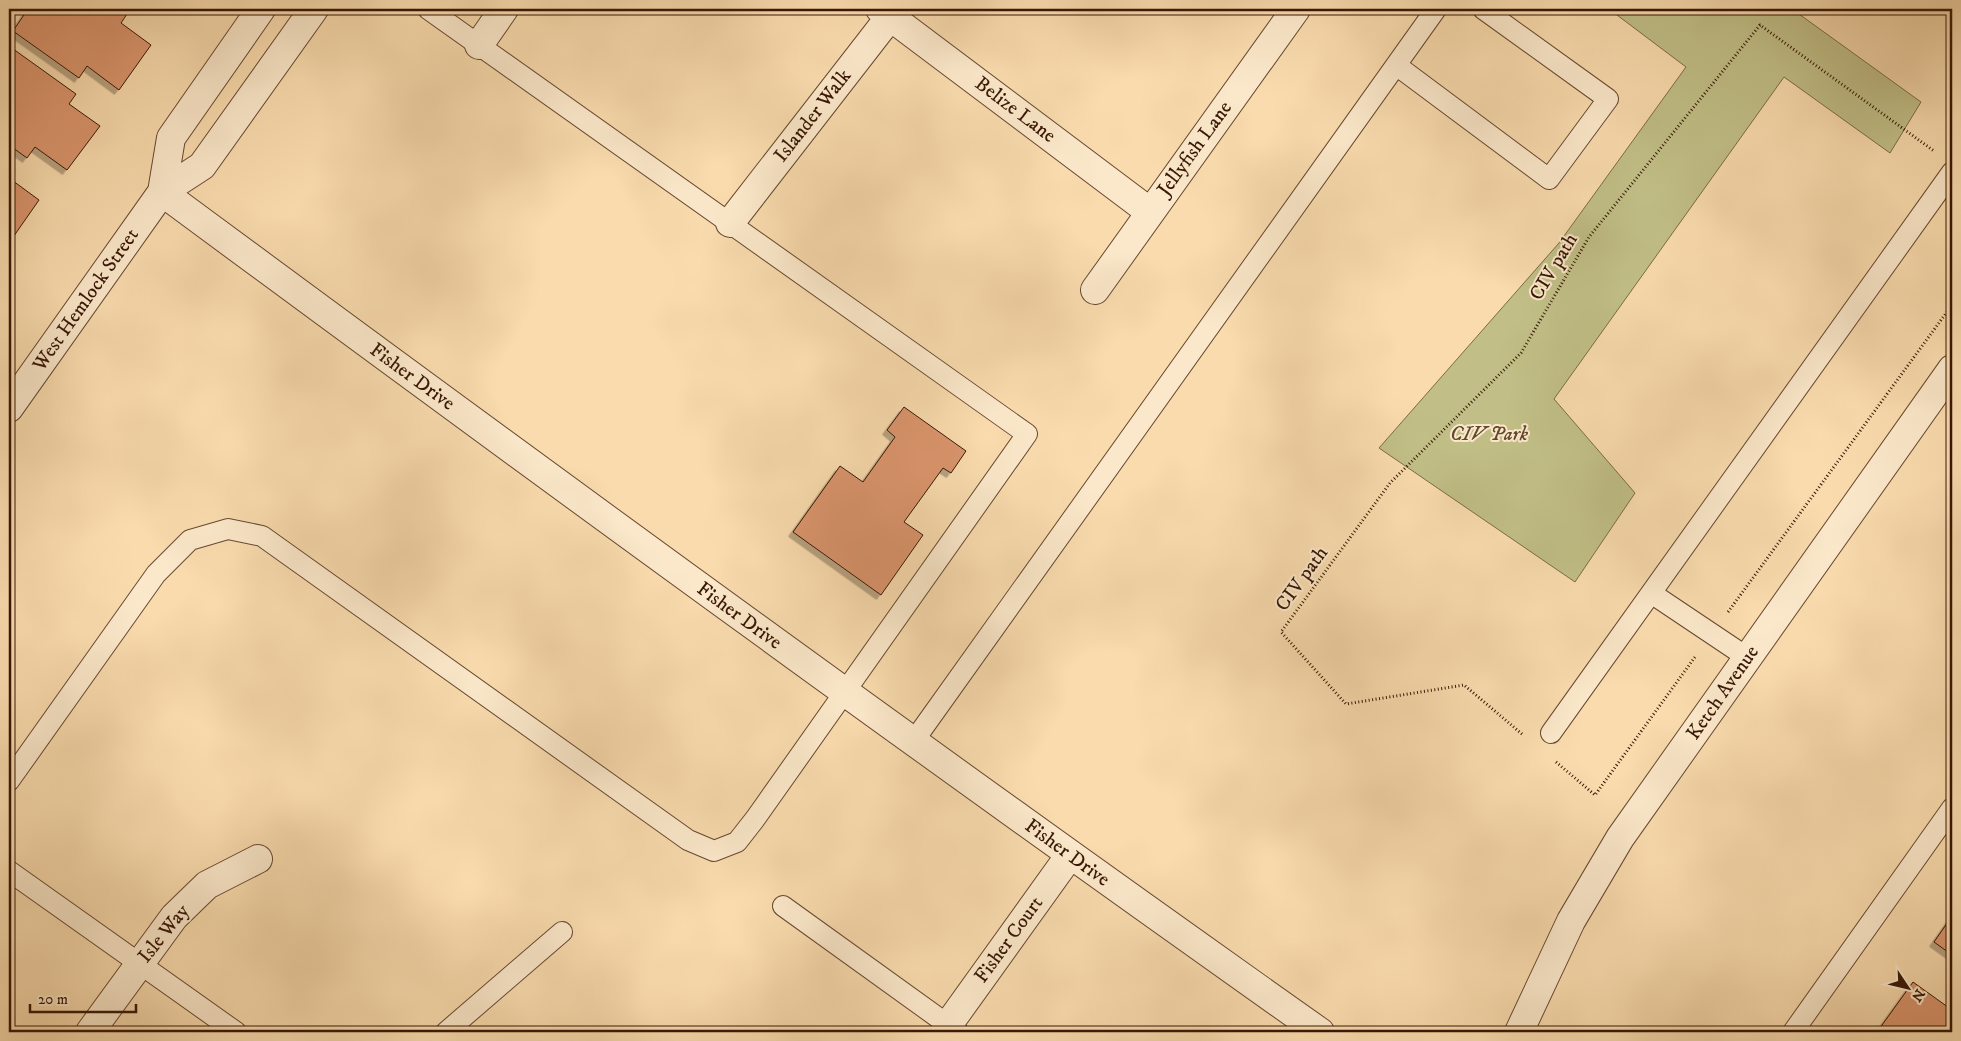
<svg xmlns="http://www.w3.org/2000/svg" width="1961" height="1041" viewBox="0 0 1961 1041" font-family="'IM FELL DW Pica',serif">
<defs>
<filter id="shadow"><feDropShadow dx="-4.5" dy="4.5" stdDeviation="0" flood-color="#0004"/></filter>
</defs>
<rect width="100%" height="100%" fill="#f9dbad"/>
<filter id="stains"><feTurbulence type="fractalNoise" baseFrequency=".004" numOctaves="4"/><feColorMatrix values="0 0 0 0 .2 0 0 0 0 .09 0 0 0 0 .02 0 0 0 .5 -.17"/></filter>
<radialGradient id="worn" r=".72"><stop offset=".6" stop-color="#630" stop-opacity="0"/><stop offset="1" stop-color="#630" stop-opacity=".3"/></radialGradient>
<!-- green -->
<path fill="#c1bf87" stroke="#7c6b46" d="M1609,9H1792L1921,102L1890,153L1784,77L1554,399L1635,493L1575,582L1379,448L1559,243L1686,67Z"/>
<!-- building -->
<path fill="#db956d" stroke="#371706" filter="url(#shadow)" d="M28,9H121L127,14L121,23L151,45L119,90L87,66L79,78L13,31Z
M9,46L76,94L69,104L100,126L67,170L35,147L27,158L9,145Z
M9,164L15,169L9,178L39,200L9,243Z
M904,407L966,451L951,473L943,468L904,522L923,535L881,595L793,532L840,466L863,482L895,437L887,430Z
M1952,916V955L1934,942Z
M1913,982L1952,1010V1019L1943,1032H1877Z"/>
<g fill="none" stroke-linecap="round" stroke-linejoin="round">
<!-- service casing -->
<g stroke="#684830" stroke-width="22">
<path id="service" d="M1396,65L1549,179L1608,99L1483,9
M1651,593L1748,658
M1551,733L1952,172
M913,742L1436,9
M9,781L156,574L190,540L228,529L262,536L688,840L714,851L737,842L755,819L1027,434L428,9
M9,871L236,1032
M783,906L958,1032
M446,1032L562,932
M1793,1032L1952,808"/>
</g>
<!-- minor casing -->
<g stroke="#684830" stroke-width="30">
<path id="minor" d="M880,9L1150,212
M479,45L504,9
M162,192C546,476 931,757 1320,1032
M730,223L896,9
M1095,290L1296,9
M948,1025L1070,855
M90,1032L174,917L207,885L258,859
M1519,1032L1571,921L1620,838L1952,369"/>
</g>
<!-- tertiary casing -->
<g stroke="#684830" stroke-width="30">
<path id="tertiary" d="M162,192L171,138L261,9
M9,408L162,192L202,166L314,9"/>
</g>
<!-- path -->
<path stroke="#371706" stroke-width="3" stroke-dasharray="1 2.5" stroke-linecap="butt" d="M1728,612L1952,305
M1522,734L1464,685L1346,704L1281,632L1390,483L1521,353L1589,237L1760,25L1934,151
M1556,762L1595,795L1695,657"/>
<!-- service -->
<use href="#service" stroke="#fbe8ca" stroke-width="20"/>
<!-- minor -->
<use href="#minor" stroke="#fbe8ca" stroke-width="28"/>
<!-- tertiary -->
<use href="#tertiary" stroke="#fbe8ca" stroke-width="28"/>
</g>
<g text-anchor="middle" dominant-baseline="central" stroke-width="4" stroke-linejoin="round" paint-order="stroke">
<!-- street labels -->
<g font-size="20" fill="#371706" stroke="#fbe8ca">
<text transform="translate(1015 110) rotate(37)">Belize Lane</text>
<text transform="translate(813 116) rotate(-52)">Islander Walk</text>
<text transform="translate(1195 149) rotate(-54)">Jellyfish Lane</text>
<text transform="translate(1554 267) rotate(-59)">CIV path</text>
<text transform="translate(86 300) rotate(-55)">West Hemlock Street</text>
<text transform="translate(412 377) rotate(36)">Fisher Drive</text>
<text transform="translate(1302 579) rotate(-54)">CIV path</text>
<text transform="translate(739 616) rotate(36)">Fisher Drive</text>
<text transform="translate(1723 693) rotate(-55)">Ketch Avenue</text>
<text transform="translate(1067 853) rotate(36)">Fisher Drive</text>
<text transform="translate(164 934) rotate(-51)">Isle Way</text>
<text transform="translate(1009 940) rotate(-54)">Fisher Court</text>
</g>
<!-- park labels -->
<g font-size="20" font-style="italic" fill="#60492d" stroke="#fbe8ca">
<text x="1489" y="434">CIV Park</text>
</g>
</g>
<!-- margin -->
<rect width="1961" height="1041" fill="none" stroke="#f9dbad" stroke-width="30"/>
<rect x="10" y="10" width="1941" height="1021" fill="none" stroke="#371706" stroke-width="2.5"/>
<rect x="15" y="15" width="1931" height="1011" fill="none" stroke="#371706"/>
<!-- north arrow -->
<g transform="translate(1908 988) rotate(125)" stroke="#fbe8ca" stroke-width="4" paint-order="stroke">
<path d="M0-4L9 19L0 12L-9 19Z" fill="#371706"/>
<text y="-8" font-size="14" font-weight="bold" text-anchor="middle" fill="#371706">N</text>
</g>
<!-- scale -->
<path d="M30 1004v8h106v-8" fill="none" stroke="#371706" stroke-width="2.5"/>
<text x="38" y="1004" font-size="15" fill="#371706" stroke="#fbe8ca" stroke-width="4" paint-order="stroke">20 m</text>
<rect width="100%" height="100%" filter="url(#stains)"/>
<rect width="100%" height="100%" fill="url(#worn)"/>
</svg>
